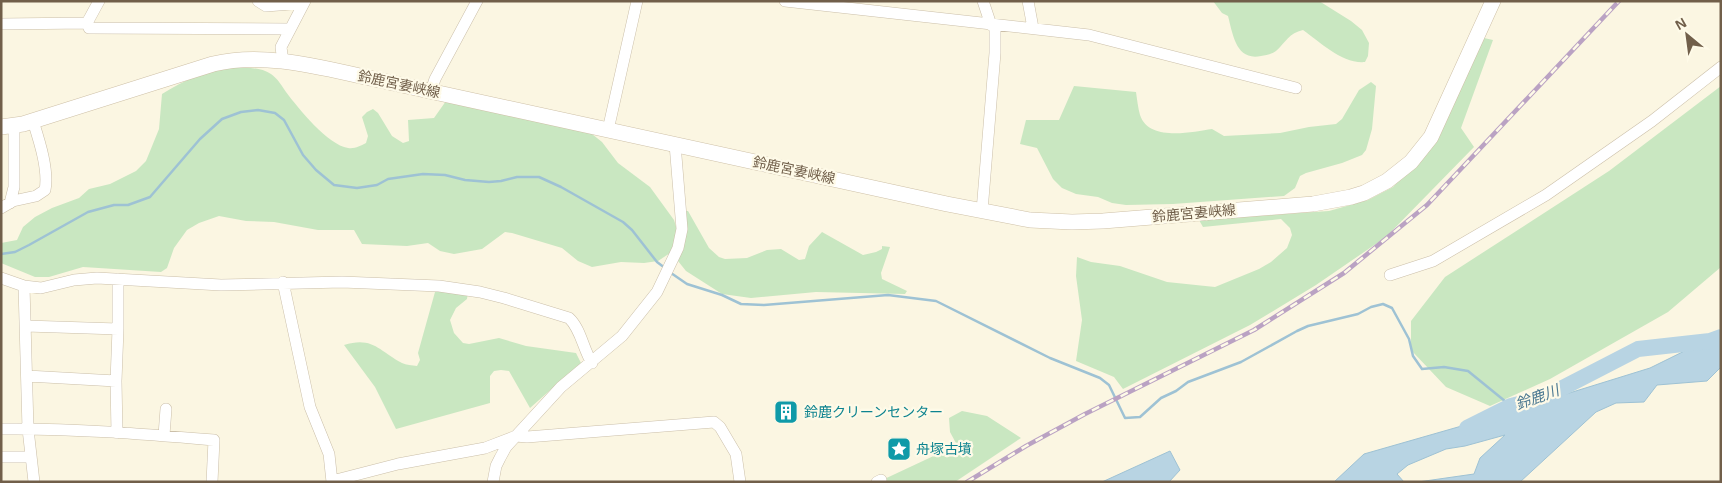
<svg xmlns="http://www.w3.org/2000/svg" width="1722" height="483" viewBox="0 0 1722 483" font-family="Arial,'Noto Sans JP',sans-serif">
<rect width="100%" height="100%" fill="#fbf6e2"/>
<!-- green -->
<path fill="#c9e7c1" d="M1213,1H1319L1351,21L1362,30L1369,43L1368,56L1365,62C1342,64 1320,42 1303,30C1289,33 1286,42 1276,51C1272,54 1266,55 1261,56C1236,61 1233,35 1228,16L1222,13Z
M1484,38L1493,40L1461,128L1474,147L1386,237L1316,285L1250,325L1123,389L1114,377L1076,361L1082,320L1076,276L1077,257L1091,262L1120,266L1167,282L1215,287L1259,269L1271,262L1287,248L1292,235L1290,228L1281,219L1203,227L1199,220L1329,211L1368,200L1393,187L1412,166Z
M234,67C247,68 260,67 271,74C277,78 282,86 286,92C298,108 328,145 348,148C355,149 360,146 366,143L368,136L362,117L367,112L373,109L378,113L392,136L403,143L409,141L408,120L434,118L446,101L592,134L602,142L618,163L650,187L674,220L678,233L670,253L658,261L644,263L621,262L592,267L578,261L562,248L512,233L505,232L482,249L454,254L440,251L428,243L407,246L362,244L354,230H318L274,222L246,221L219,216L199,223L187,230L174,248L167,268L161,272L83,267L49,277H35L1,263V243L17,240L23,227L35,217L52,208L79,198L89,189L110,184L136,171L146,161L159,129L162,94C184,80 208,70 234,67Z
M1371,82L1376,86L1372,129L1366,150L1362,155L1342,163L1306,173L1300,176L1295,188L1284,196L1173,204L1126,205L1112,203L1098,197L1076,194L1062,188L1053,179L1037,148L1020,144L1026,120H1059L1074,86L1136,92C1137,99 1138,108 1140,115C1149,142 1192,132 1212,129L1224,136L1280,133L1309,127L1336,124L1342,119L1359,90Z
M1721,86V267L1668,312L1550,379L1490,406L1446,387L1411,350V321L1445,277L1609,171Z
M682,211H688L709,248L719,257L725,259L747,258L767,250L781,249L799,260L805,259L809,246L822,232L863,255L876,252L882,249V246L890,247L881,273L882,279L907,291L905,294L816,292L751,298L722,294L686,271L678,261Z
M447,287L468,292L467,299L456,308L450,320L454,333L463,343L469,344L499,338L526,346L576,353L581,363L530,408L509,371L501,370L494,371L490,376V403L396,429L375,387L344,345C373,336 379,351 402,363C406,365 412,365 417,366L420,360L418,353L435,292Z
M962,411L987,416L1021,438L955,482H878L957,445L950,432L949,418Z"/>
<!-- water -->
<path fill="#b8d4e3" stroke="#9ec2d4" d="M1721,333V367L1707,381L1657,385L1644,402L1616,403L1596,412L1520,482H1418L1474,474L1480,458L1505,435L1465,446L1446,449L1408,465L1397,474L1404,482H1334L1364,454L1479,421L1650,368Z
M1170,451L1180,470L1169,482H1102Z"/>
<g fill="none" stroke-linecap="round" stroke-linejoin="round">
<!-- stream -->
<path stroke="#9ec2d4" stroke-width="2.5" d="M1,254L15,252L29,245L88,212L114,205H128L150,197L200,139L222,119L241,112L258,110L275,113L284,120L303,155L316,170L334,185L357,188L377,185L388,179L423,174L445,175L465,180L489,182L501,181L517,177H539L561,187L623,222L632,230L657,262L665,268
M671,273L687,284L722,295L741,304L764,305L888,295L936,301L1050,358L1100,378L1109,385L1125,418L1140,417L1161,398L1176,391L1188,382L1241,362L1297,331L1308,326L1358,314L1371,307L1383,304L1392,308L1409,339L1413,356L1422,369L1444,367L1468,371L1511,406"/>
<!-- river -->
<path stroke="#b8d4e3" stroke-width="16" d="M1467,428L1511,406L1543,398L1638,349L1710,341L1721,337"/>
<!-- minor casing -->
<g stroke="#cbbfa9" stroke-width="12">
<path id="minor" d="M258,1L266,6L304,3
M785,1L1089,35L1296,88
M983,1L991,25
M1028,1L1033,28
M87,23L99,1
M1,24L87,23L89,28L290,29
M283,62L281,47L305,1
M431,91L435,79L477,1
M608,130L637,1
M10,203L14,187V125
M1,208L13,201L36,196L45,190C49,170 39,140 33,121
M982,211L995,53V26
M1390,275L1433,261L1546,195L1652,121L1721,67
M1,278L24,286L41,288L74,280L97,278L221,285L342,282L439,286L480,292L504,298L569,318C581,329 583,349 592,363
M283,282L310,407L329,454L332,482
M24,286L28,429L34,482
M26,326L118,329L116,381L27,376
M118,329V279
M116,381L117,433
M1,429C72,428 143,434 214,440L212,482
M164,435L166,409
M1,457H31
M332,481L398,464L485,448L516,436L527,437L714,422L720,427L736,454L740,482
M493,482L496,466L500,458L506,447L516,436L561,387L622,336L657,292L678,248L682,229L675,144
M877,482L881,480"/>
</g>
<!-- secondary casing -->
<g stroke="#cec0a7" stroke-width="16">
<path id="secondary" d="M1,127L23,124L213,64C267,51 325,69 379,80L947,204L1030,220L1072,222L1103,221L1313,204L1351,197L1364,193L1387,181L1411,162L1431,137L1493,1"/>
</g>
<!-- minor -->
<use href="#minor" stroke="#fff" stroke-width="11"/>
<!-- secondary -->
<use href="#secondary" stroke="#fff" stroke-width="15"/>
<!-- rail casing -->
<g stroke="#baa2c3" stroke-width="4.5">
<path id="rail" d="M967,482L1026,446L1085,414L1254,330L1344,273L1427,205L1619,1"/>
</g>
<!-- rail -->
<use href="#rail" stroke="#fefae8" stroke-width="2.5" stroke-dasharray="8" stroke-linecap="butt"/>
</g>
<!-- icons -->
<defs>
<g id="building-square" transform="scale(1.25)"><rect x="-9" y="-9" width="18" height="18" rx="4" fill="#0f9aa8" stroke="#fefae8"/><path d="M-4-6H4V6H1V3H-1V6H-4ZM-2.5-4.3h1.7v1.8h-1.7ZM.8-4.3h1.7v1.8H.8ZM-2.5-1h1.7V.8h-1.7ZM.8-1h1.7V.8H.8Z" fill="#fff"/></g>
<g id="sight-square" transform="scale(1.25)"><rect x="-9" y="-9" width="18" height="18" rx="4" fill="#0f9aa8" stroke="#fefae8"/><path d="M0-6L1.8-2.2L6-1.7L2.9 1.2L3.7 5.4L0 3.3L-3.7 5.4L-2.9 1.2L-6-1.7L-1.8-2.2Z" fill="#fff"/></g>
</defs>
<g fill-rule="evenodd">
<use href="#building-square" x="786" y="412"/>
<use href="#sight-square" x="899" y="449"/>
</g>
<g text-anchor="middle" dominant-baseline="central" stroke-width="4.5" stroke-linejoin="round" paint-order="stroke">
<!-- street labels -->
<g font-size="14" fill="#715f4a" stroke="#fefae8">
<text transform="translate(399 84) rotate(12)">鈴鹿宮妻峡線</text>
<text transform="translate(794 170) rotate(12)">鈴鹿宮妻峡線</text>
<text transform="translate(1194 213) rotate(-5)">鈴鹿宮妻峡線</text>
</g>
<!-- culture labels -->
<g font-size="14" fill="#0d838f" stroke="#fefae8" text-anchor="start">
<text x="804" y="412">鈴鹿クリーンセンター</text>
<text x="916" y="449">舟塚古墳</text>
</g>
<!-- water labels -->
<g font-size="15" font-style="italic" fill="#4b7891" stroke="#fefae8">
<text transform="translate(1537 397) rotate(-20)">鈴鹿川</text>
</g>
</g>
<!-- border -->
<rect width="1722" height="483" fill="none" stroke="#715f4a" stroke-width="5"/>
<!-- north arrow -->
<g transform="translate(1687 35) rotate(331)" stroke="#fefae8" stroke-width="4" paint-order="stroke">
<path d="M0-4L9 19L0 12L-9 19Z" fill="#715f4a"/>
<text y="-8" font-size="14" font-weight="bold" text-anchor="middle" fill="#715f4a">N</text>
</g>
</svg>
